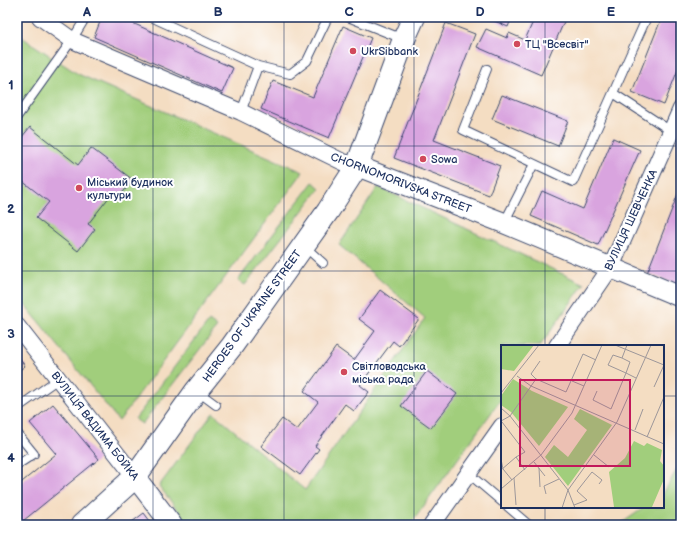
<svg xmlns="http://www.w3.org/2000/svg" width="698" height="542" viewBox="0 0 698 542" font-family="'Balsamiq Sans',sans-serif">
<rect width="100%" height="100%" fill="#fff"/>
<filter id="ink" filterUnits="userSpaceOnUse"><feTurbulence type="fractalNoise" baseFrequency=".025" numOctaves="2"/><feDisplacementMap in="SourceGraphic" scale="8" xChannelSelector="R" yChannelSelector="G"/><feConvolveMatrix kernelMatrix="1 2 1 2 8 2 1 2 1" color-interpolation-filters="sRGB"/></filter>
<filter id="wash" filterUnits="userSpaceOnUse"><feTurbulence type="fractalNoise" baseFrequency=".012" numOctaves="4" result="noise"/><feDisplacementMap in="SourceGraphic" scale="16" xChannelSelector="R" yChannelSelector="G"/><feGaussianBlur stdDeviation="0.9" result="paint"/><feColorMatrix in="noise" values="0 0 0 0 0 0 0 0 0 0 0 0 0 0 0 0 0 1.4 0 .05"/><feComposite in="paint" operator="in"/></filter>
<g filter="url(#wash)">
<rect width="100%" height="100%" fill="#f4ddc2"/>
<!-- green -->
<path fill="#a1ce7c" stroke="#5e7e6d" d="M17,34L78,74L303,172L119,421L17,295Z
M313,182L320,188L245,285L238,280Z
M378,187L584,284L540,346H502V398L410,525H189L159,486L213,413L305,490L425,318L339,245Z
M209,321L217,327L142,424L135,419Z
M681,462V525H619L645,507H663V494Z"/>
<g id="blocks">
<!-- building -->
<path fill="#d9a4df" d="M102,17H119L233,68L222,93L94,37Z
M486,17H512L508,27Z
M535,17H566L541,75L477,47L486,29L507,38L509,33L525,40Z
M662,17H681V62L664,105L632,92Z
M446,23L475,34L434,140L500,166L489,195L394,158Z
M343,26L371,38L329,138L261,109L273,81L313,97Z
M502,95L568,121L558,146L492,119Z
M30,127L78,165L91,148L133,180L116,201L110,196L88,224L95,229L78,251L36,218L49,202L17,177V143Z
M613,138L640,150L598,245L531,216L542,191L583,209Z
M681,186V286L647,273Z
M380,290L419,319L399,346L393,341L360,385L369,392L354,411L345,404L315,446L319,449L300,475L261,446L282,419L297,430L318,402L304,391L336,347L354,360L375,331L359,319Z
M17,355L25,366L17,372Z
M427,371L457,394L431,428L401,406Z
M53,404L99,459L18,525L17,486L56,454L30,423Z
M144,513L153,525H128Z"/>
</g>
</g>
<g filter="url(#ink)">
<use href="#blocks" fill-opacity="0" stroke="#3c496d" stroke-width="1"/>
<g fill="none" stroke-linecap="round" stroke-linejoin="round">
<!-- service casing -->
<g stroke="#3c496d" stroke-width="10">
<path id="service" d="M151,17L258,66L290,74L307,61L328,17
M348,17L403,39
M487,69L463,130L573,182L647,17
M613,93L671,131
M241,112L258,66
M17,117L72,40L86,17
M504,223L534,164
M304,246L323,263
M197,391L216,405
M17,408L58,379
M17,433L34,454L17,465
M469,474L502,502
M508,507L529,525"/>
</g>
<!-- minor casing -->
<g stroke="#3c496d" stroke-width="18">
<path id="minor" d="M40,17L72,40L241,112L343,162L357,166
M17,326L135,477
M557,346L611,267L681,109
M432,525L502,426"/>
</g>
<!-- tertiary casing -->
<g stroke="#3c496d" stroke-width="22">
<path id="tertiary" d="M357,166L504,223L681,297
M135,477L172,525"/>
</g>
<!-- secondary casing -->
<g stroke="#3c496d" stroke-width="24">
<path id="secondary" d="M82,525L135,477L196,391L232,346L328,211L357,166L404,39L414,17"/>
</g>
<!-- service -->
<use href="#service" stroke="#fff" stroke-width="8"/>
<!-- minor -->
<use href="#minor" stroke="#fff" stroke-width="16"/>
<!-- tertiary -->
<use href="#tertiary" stroke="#fff" stroke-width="20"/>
<!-- secondary -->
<use href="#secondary" stroke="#fff" stroke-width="22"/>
</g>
</g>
<!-- grid -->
<path fill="none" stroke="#1b2f5e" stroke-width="1" stroke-opacity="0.55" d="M153,17V525M284,17V525M414,17V525M545,17V346M17,146H681M17,271H681M17,396H502M663,396H681M545,507V525"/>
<!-- markers -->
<g fill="#d1495b" stroke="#fff" stroke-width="1.5">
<circle cx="517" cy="44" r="4"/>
<circle cx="353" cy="51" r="4"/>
<circle cx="423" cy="159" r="4"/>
<circle cx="79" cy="188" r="4"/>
<circle cx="344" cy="372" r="4"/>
</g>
<g text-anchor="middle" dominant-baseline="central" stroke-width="4" stroke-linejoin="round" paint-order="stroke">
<!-- poi labels -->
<g font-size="11" fill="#1b2f5e" stroke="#fff" text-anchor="start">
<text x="525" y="44">ТЦ "Всесвіт"</text>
<text x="361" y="51">UkrSibbank</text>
<text x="431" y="159">Sowa</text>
<text x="87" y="182">Міський будинок<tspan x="87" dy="13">культури</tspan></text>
<text x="352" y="366">Світловодська<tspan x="352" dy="13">міська рада</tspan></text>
</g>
<!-- street labels -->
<g font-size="11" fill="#1b2f5e" stroke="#fff">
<text transform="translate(401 183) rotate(21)">CHORNOMORIVSKA STREET</text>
<text transform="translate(631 220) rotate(-65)">ВУЛИЦЯ ШЕВЧЕНКА</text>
<text transform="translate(252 316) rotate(-54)">HEROES OF UKRAINE STREET</text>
<text transform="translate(95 426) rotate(52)">ВУЛИЦЯ ВАДИМА БОЙКА</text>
</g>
</g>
<!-- overview -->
<g transform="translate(501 345)">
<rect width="163" height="163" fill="#f4ddc2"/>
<path d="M0,0H33L13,26L0,24ZM12,34L31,46L67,62L38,101L10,67L0,60V51ZM79,64L111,80L67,141L44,112L53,100L67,112L86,85L73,74ZM133,96L143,101L146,98L161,105L159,116L163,121V134L151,162L116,163L113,162L108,127L124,113Z" fill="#a1ce7c"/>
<path fill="none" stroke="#9d979a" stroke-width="1" d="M114,0L163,20M121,13L129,17L125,28L107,20L112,10L121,13L126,0M39,16L30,29L35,34L65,47L82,9L95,15M16,31L30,41L163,99M71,36L83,41M153,42L163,20M96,46L92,55L110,64L125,28L135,33M0,48L38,0M0,63L9,71L67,145L74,163M0,76L9,71L35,34M1,77L24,107L15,112L24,125M134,85L142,64M146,92L163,52M93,110L108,122M0,114L2,124L11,135M33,117L44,131M38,123L39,142M0,125L15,112M13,133L15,160M0,144L40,110L71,68L101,0M45,149L43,141L58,134M73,160L86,155L76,146L91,127L101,135L98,139M61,163L67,145L116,77L150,0"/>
<path fill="#c2185b" fill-opacity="0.15" stroke="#c2185b" stroke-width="2" d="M19,35H129V121H19Z"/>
<rect width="163" height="163" fill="none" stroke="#1b2f5e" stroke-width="2"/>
</g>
<!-- margin -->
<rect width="698" height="542" fill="none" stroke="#fff" stroke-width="44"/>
<rect x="22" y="22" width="654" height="498" fill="none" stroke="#1b2f5e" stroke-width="1.5"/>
<g font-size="13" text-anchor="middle" font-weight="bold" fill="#1b2f5e">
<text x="87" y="16">A</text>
<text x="218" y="16">B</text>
<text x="349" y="16">C</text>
<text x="480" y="16">D</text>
<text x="611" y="16">E</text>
<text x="11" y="89">1</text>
<text x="11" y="213">2</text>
<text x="11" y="338">3</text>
<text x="11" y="462">4</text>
</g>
</svg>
